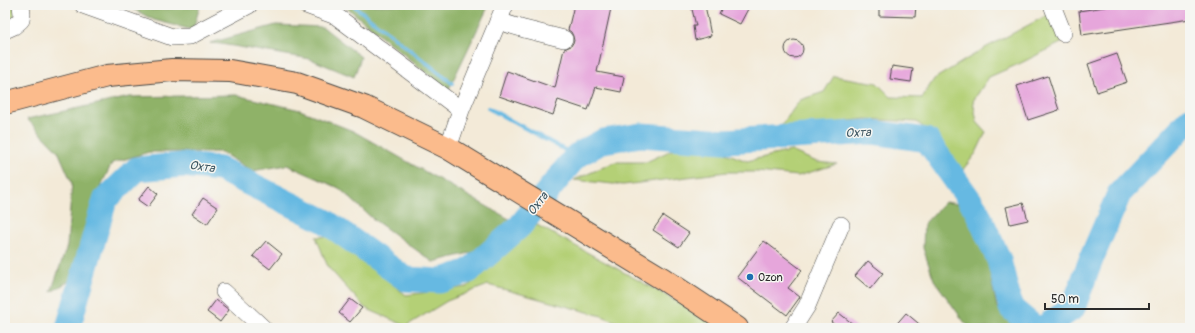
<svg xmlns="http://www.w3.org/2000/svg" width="1195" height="333" viewBox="0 0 1195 333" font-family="Pangolin,sans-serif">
<rect width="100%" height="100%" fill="#f6f6f2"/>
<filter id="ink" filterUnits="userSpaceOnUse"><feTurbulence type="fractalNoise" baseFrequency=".025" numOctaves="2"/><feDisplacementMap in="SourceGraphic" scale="8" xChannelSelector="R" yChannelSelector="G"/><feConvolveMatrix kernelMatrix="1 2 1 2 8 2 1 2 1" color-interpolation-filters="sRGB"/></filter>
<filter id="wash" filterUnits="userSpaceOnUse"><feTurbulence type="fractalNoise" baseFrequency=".012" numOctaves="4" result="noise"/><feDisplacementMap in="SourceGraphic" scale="16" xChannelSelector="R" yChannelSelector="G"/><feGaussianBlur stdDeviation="0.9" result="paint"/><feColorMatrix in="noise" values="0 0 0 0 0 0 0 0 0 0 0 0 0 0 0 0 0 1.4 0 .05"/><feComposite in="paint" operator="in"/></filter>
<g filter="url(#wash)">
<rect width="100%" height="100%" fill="#f3ead8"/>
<!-- green -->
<path fill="#b4d076" stroke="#707e50" d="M5,5H15L16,14L5,24Z
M1053,12L1063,42L1021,63L989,77L973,101L977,122L986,132L976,153L961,172L945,145L917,122L866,119L778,130L800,100L824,92L834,76L877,83L891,97L922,98L934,79L985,48Z
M676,148L715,149L747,161L791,151L817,162L837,164L798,176L757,172H727L623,185L574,180L615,162H646Z
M537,225L726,328H631L602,316L488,285L447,301L406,326L365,308L328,267L316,237L333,236L406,295L467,287Z"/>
<!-- forest -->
<path fill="#8fb267" stroke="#5d6e49" d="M125,5H148L151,10L200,6L193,30L154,20Z
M338,5H489L448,91L346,7Z
M276,25L323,27L361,57L354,77L310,59L221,44L210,43Z
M236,95L300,110L353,131L511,220L474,252L433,262L373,219L339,188L287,165L252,171L221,152H149L112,163L94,200L93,226L80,257L76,277L51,292L67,246L72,183L58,151L27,119L130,97Z
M945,202L964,205L984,244L997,307L1019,328H971L965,323L934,280L923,248L924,224Z"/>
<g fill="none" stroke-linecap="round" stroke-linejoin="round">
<!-- stream -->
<path stroke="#66b9e2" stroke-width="4" d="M353,5L452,83
M488,108L576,156"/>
<!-- river -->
<path stroke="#66b9e2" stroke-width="25" d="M68,328L105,200L137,169L183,165L220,169L325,221L406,279L440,281L469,271L520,226L576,156L603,141L641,135L724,141L872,132L927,140L976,209L999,260L1011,308L1035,328
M1043,328L1073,308L1092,257L1119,194L1190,119"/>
</g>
<g id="blocks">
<!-- building -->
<path fill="#e6a6db" d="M574,5H598L611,8L597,72L624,77L621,92L596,87L588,110L558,100L553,115L499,96L507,71L555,88L564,49L571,46L574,41L573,36L571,32L568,30Z
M691,5H705L711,36L695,40L693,26H696Z
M723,5H741L748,9L740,24L719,14Z
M879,5H916L915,17L879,16Z
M1117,5H1190V19L1082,35L1079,11Z
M785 49a9 9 0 1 1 18 0a9 9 0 1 1-18 0Z
M1117,54L1127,82L1097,92L1088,64Z
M892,66L913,69L911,82L890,79Z
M1048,76L1059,110L1028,120L1017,86Z
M149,186L158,194L148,207L138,200Z
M203,198L218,208L207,224L192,214Z
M1023,203L1028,220L1010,224L1006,207Z
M663,216L689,233L679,247L653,230Z
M266,241L282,254L270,269L253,256Z
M764,241L802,270L788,288L800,297L787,315L737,277Z
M868,261L883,273L870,289L855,276Z
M350,299L362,308L350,322L339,313Z
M216,300L229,310L220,322L207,312Z
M839,313L858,328H839L831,322Z
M906,313L924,328H893Z"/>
</g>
</g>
<g filter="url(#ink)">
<use href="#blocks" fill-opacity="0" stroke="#494845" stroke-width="1"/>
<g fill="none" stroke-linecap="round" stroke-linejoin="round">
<!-- minor casing -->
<g stroke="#494845" stroke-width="18">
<path id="minor" d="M83,5L172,37L190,36L249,5
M306,5L336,16L461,110
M1052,5L1063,33
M498,21L524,29L564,39
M5,30L14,26L21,20L22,14L21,5
M448,148L461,110L505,5
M224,292L263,328
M793,328L807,306L841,225"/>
</g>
<!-- major casing -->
<g stroke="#494845" stroke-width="24">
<path id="major" d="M5,103L107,76L172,70L230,71L297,83L364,107L448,148L663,279L737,328"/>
</g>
<!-- minor -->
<use href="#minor" stroke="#fff" stroke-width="17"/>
<!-- major -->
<use href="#major" stroke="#fbbb8c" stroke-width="22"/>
</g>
</g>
<!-- markers -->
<circle fill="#1f6fb2" stroke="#f6f6f2" stroke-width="1.5" cx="750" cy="277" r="4"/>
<g text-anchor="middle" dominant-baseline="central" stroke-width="3" stroke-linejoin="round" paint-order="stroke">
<!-- poi labels -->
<g font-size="11" fill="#2b2b2b" stroke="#f6f6f2" text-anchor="start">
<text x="758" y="277">Ozon</text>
</g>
<!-- water labels -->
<g font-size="12" font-style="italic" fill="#3d5662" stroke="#f6f6f2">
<text transform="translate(858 133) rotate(-2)">Охта</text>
<text transform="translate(202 167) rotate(8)">Охта</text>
<text transform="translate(538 204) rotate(-52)">Охта</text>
</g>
</g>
<!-- margin -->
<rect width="1195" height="333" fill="none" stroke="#f6f6f2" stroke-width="20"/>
<!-- scale -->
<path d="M1045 303v6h104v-6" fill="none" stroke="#2b2b2b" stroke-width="2"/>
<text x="1051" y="303" font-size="12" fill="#2b2b2b" stroke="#f6f6f2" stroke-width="3" paint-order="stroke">50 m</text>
</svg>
